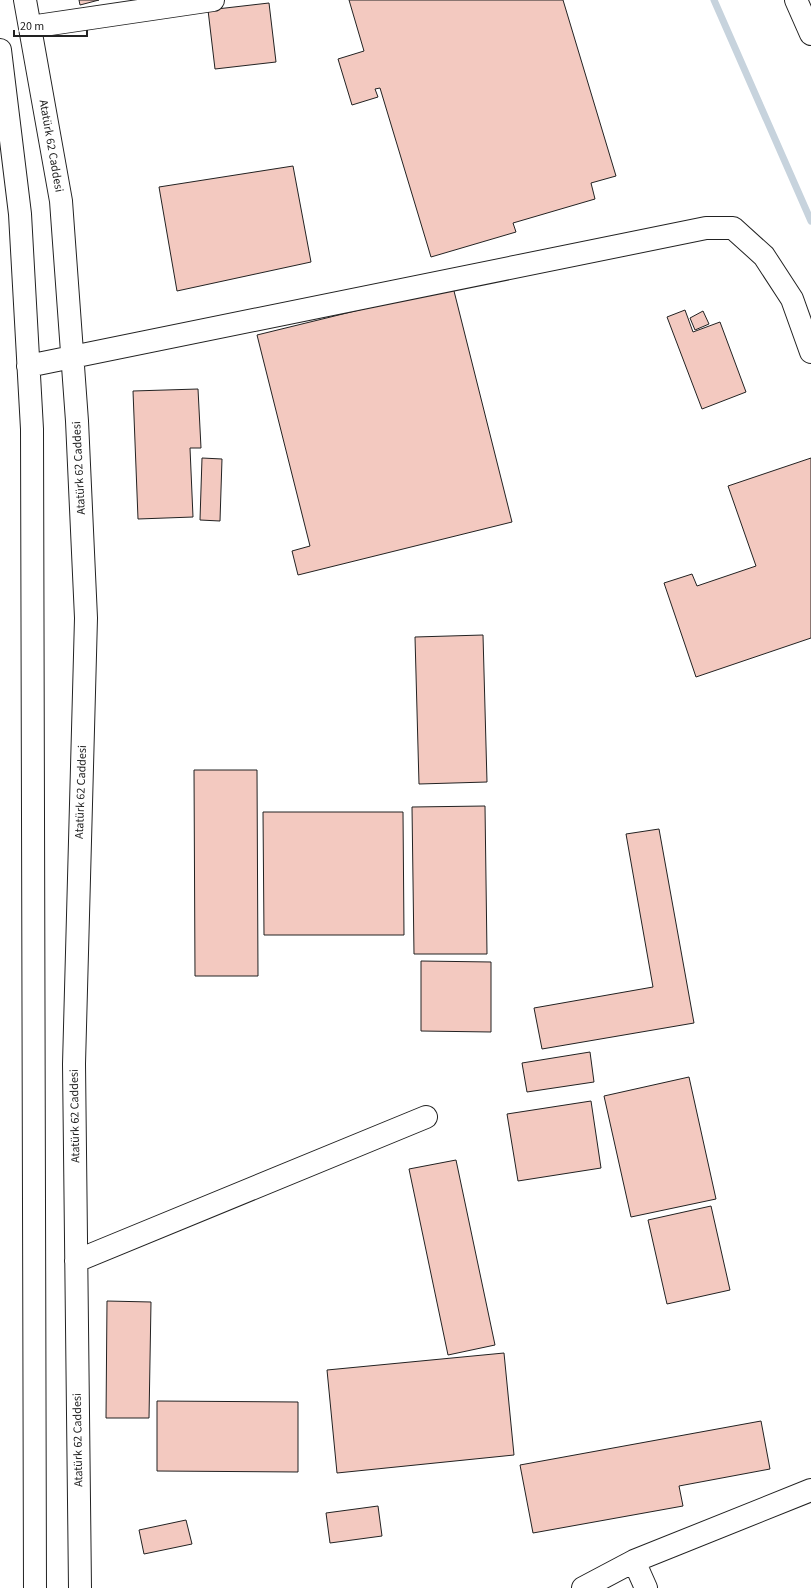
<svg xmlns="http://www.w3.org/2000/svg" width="811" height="1588" viewBox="0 0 811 1588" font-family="'Source Sans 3',sans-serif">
<rect width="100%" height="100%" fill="#fff"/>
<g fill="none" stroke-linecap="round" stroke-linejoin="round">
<!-- stream -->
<path stroke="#c7d3dd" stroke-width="7" d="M714,0L811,221"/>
</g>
<!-- building -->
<path fill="#f3c9c0" stroke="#222" d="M79,0H99L80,5Z
M349,0H563L616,176L591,183L595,199L513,223L516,232L431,257L380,88L375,89L378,97L352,105L338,59L364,51Z
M269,3L276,62L215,69L208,10Z
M293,166L311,262L177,291L159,187Z
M453,287L512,522L298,575L292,551L310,546L257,335Z
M685,310L693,332L720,322L746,392L702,409L667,317Z
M703,311L709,324L695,330L690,318Z
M198,389L201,448H190L193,517L138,519L133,391Z
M202,458L222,459L220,521L200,520Z
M811,458V638L696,677L664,583L692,574L697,586L756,566L728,486Z
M483,635L487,782L419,784L415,637Z
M194,770H257L258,976H195Z
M485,806L487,954H414L412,807Z
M263,812H403L404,935H264Z
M659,829L694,1023L542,1049L534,1008L653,987L626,834Z
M421,961L491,962V1032L421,1031Z
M590,1052L594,1082L527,1092L522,1063Z
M689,1077L716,1199L631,1217L604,1096Z
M591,1101L601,1168L518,1181L507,1114Z
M456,1160L495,1345L448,1355L409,1169Z
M711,1206L730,1290L667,1304L648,1220Z
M107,1301L151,1302L149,1418H106Z
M504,1353L514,1455L337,1473L327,1370Z
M157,1401L298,1402V1472L157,1471Z
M761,1421L770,1469L679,1486L683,1506L533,1533L520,1465Z
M378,1506L382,1536L330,1543L326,1513Z
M186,1520L192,1544L144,1554L139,1530Z"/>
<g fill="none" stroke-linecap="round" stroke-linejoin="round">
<!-- minor casing -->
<g stroke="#222" stroke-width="24">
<path id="minor" d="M25,0L61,201L77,421L86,618L74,1064L80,1588
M796,0L811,34
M30,27L213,0
M0,50L20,214L32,429L35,1588
M28,366L706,228H733L764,256L792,299L811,352
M76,1261L426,1117
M634,1561L646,1588
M583,1588L634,1561L811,1490"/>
</g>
<!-- minor -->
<use href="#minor" stroke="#fff" stroke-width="22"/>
</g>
<g text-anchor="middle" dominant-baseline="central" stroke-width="3" stroke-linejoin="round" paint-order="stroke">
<!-- street labels -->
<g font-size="12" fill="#222" stroke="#fff">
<text transform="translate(51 146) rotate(80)">Atatürk 62 Caddesi</text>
<text transform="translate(79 468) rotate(-93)">Atatürk 62 Caddesi</text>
<text transform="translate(81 792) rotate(-88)">Atatürk 62 Caddesi</text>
<text transform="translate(75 1116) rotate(-91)">Atatürk 62 Caddesi</text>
<text transform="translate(78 1440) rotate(-91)">Atatürk 62 Caddesi</text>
</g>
</g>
<!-- scale -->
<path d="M14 30v6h73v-6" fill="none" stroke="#222222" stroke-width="2"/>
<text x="20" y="30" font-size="12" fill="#222222" stroke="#ffffff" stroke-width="3" paint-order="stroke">20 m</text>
</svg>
